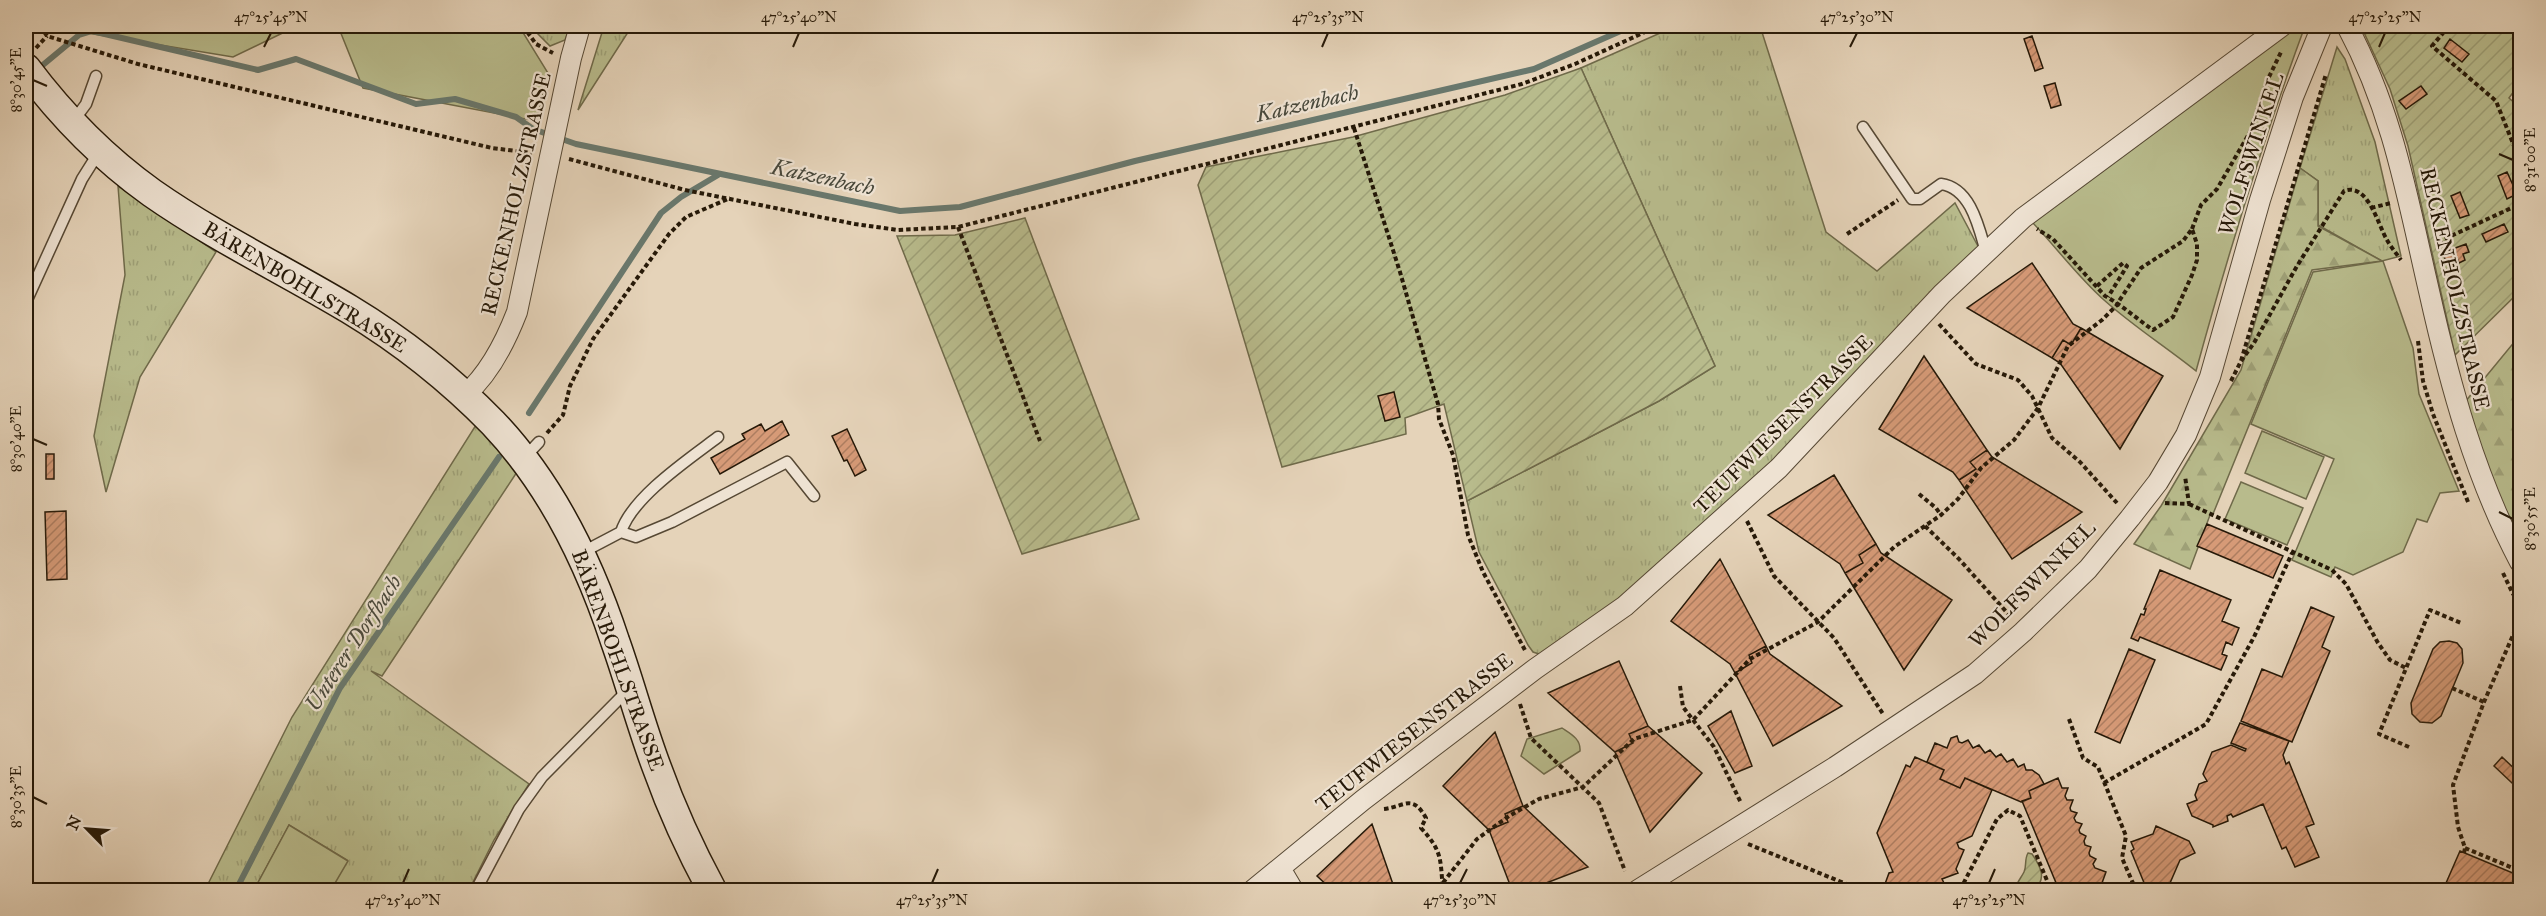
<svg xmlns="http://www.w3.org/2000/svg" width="2546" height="916" viewBox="0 0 2546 916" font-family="'IM FELL Great Primer',serif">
<defs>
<pattern id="grass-tufts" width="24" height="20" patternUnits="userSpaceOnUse" patternTransform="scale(1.5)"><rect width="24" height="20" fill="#b8bb8c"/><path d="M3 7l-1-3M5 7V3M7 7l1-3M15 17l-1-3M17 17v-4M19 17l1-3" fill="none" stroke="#9ea077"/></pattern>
<pattern id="forest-firs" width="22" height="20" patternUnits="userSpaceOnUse" patternTransform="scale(1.5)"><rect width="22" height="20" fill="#b8bb8c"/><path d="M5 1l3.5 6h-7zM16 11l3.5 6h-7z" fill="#9ea077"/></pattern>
<pattern id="garden-furrows" width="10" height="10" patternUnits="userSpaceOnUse" patternTransform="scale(1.5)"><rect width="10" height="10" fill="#b8bb8c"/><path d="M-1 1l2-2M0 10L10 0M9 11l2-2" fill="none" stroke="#9ea077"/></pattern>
<pattern id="building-hatch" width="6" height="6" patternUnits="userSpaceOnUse" patternTransform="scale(1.5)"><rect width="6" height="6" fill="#d69a77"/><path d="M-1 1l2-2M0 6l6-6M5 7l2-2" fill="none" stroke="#ad7d60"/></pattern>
</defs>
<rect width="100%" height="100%" fill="#e5d3b9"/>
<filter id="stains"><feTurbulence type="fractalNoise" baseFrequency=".00333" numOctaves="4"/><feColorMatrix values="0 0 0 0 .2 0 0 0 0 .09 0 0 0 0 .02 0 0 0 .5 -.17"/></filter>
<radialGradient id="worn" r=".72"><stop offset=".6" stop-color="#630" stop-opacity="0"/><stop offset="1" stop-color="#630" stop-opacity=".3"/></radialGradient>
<!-- grass -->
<path fill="url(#grass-tufts)" stroke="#6f6a4a" stroke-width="1.5" d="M530,26H570L565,40L550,46Z
M604,26H632L578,110Z
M1676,26H1760L1826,232L1877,271L1955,203L1980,250L1773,467L1654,576L1545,656L1533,652L1528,645L1479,552L1467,501L1659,401L1715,366L1581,68Z
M2337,47L2345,59L2375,142L2401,256L2382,261L2318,225V181L2300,168Z
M118,186L216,252L140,377L106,492L94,436L125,275Z
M476,425L517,472L382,676L371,671L529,784L494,840L469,890H331L347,860L289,825L254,890H205L292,717Z"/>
<!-- forest -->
<path fill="url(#forest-firs)" stroke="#6f6a4a" stroke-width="1.5" d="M2300,168L2318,181V226L2382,261L2312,270L2213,514L2210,515L2190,569L2134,544L2161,506L2241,370Z
M2520,335V546L2491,484L2465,402Z"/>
<!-- park -->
<path fill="#b8bb8c" stroke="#6f6a4a" stroke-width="1.5" d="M45,26H297L233,57Z
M338,26H519L548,73L536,121L363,88Z
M2294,26H2305C2263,140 2228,254 2196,371C2166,347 2133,326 2104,300C2078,277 2056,247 2032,222Z
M2383,261L2413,348L2419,394L2459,491L2440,493L2427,522L2417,519L2403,552L2353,575L2335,567L2331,577L2292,560L2334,459L2251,424L2313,272Z
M2262,431L2324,457L2306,499L2245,473Z
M2241,482L2303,508L2287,545L2225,519Z
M1562,728C1571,734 1581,739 1580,751L1544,774L1521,756L1527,739Z
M289,825L348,861L331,890H254Z"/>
<!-- garden -->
<path fill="url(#garden-furrows)" stroke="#6f6a4a" stroke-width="1.5" d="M2361,26H2520V83L2509,98L2520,108V291L2455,355L2408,146L2390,89Z
M1581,68L1715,366L1659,401L1467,501L1444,404L1405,418L1406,434L1282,467L1198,185L1206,167L1353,137L1505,95Z
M1025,218L1139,519L1022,554L897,236L955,235Z
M2028,853L2032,854C2041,867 2047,879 2034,890H2017C2016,882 2020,880 2024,872C2027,866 2024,860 2028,853Z"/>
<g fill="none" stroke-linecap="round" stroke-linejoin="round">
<!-- stream -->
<path stroke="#69786d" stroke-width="6" d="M38,69L79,35L92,31L258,70L296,59L416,104L455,99L516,117L533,129L576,144L900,211L960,207L1135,161L1534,69L1632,26
M529,413L661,213L681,197L718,175
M236,890L340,688L499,457"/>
</g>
<!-- building -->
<path fill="url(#building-hatch)" stroke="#261908" stroke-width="1.5" d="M2032,36L2043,68L2035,71L2024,39Z
M2450,39L2469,54L2462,62L2444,48Z
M2055,83L2061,105L2051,108L2044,86Z
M2421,86L2427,94L2406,109L2399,101Z
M2507,172L2517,194L2507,199L2498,176Z
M2460,192L2469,215L2460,218L2451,196Z
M2504,224L2508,232L2486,242L2482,234Z
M2466,244L2469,252L2463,254L2465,260L2459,263L2457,258L2451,260L2454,266L2450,268L2442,253Z
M2032,263L2073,324L2081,328L2071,345L2063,340L2052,358L1967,308Z
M2081,328L2163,376L2120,449L2060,363L2052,358L2063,340L2071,345Z
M1924,356L1987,450L1970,462L1976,469L1959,480L1953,472L1879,429Z
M1394,392L1400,417L1385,421L1378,396Z
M782,421L789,435L720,474L711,458L745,439L742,434L761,424L765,431Z
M847,429L866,470L855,476L847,460L844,461L832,436Z
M1987,450L1992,457L2082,512L2012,559L1959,480L1976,469L1970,462Z
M46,454H54V479H46Z
M1834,475L1876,544L1859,555L1863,563L1845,573L1840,564L1768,515Z
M66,511L67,579L47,580L45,512Z
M2207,524L2283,556L2273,578L2197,546Z
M1876,544L1881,553L1952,600L1904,670L1845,573L1863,563L1859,555Z
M1720,559L1766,646L1749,655L1752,663L1735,673L1730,664L1671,621Z
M2160,570L2231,600L2222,621L2239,628L2232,645L2226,642L2222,654L2227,656L2221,670L2140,637L2138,641L2131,638L2141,614L2144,615L2146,609H2144Z
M2311,607L2334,617L2322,647L2330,651L2292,742L2241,721L2262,669L2282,677Z
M2449,641L2457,643L2462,649L2463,663L2441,716L2432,723L2420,722L2412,714L2411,703L2433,649L2440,642Z
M1766,646L1770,654L1842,706L1773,746L1735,673L1752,663L1749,655Z
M2129,649L2155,660L2120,743L2095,732Z
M1619,661L1648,726L1629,734L1633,743L1615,752L1548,693Z
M1731,711L1752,766L1735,773L1708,726Z
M2240,723L2289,741L2283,755L2286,764L2289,762L2314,824L2306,827L2319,857L2295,867L2286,847L2282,849L2263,804L2233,817L2231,814L2227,816L2228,821L2213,827V825L2192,816L2187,804L2197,800L2195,795L2199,784L2207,781L2203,774L2212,752L2231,745L2245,751L2246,749L2231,743Z
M1648,726L1702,773L1650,832L1615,752L1633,743L1629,734Z
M1495,732L1523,806L1505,814L1508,822L1489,830L1443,786Z
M1957,736L1959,742L1962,743L1968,740L1973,748L1979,745L1985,753L1990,750L1996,757L2001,754L2007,762L2013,759L2018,767L2024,764L2026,770H2032L2039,775L2044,784L2029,791L2031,798L2021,802L1965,778L1960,788L1940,779L1944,770L1927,762L1935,743L1947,748L1951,738Z
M1915,757L1944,770L1940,779L1960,788L1965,778L1992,790L1972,836L1957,843L1959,848L1964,850L1956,869L1958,873L1942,879L1945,885L1938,888L1939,890H1882L1880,886L1885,884L1889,873L1893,872L1877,833L1906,765L1910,767Z
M2502,757L2520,774L2512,783L2494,766Z
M2058,778L2062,788H2068L2065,796L2067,800H2073L2070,808L2071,811L2077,813L2074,818L2076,822L2082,824L2079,830L2080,833L2086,836L2084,841L2085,845L2091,847L2089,853L2090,856L2096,859L2093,864L2095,868L2106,872L2102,883L2116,890H2059L2022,801L2031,798L2029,791Z
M1523,806L1588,867L1528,890H1512L1489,830L1508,822L1505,814Z
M1372,824L1395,890H1332L1317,876Z
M2156,826L2189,841L2195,853L2180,860L2167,890H2147L2131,851L2134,849L2131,842L2153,834Z
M2460,851L2520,876V890H2443Z"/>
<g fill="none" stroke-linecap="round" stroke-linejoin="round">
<!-- lane casing -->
<g stroke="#564834" stroke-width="13">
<path id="lane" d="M72,123L86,104L96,76
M1863,127L1912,199H1920L1941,184C1971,188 1979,228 1986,252
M26,302L82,179L99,152
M524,458L539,442
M621,532C632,497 689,459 718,437
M581,553L621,532L636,537L672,522L787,462L814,496
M476,890L519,809L542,777L628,690"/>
</g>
<!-- street casing -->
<g stroke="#564834" stroke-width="22">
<path id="street" d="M2347,26C2393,112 2407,196 2429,291C2450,385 2475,477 2520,562
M465,395C489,374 505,343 517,312L571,58L580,26
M1280,868L1293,890
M1253,890L1363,800L1535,669L1625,606L1779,468L1942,294L2023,218L2282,26
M1638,890L1835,767L1975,674L2023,632L2088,569L2130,518L2158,482L2186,435L2210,377L2260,200L2293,97L2322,26"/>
</g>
<!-- secondary casing -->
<g stroke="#261908" stroke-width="31">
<path id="secondary" d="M26,68C62,116 103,158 152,193C215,237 284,270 349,309C402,341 450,379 493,423C551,484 589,562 615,641C630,683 641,726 657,768C672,810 691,851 712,890"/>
</g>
<!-- path -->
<path stroke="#261908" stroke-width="4" stroke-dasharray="4.5 3" stroke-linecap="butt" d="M40,26L47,36L138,64L492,148L532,153
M523,26L536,44L553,53
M2449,26L2432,46L2496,101L2520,161
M36,48L47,36
M1354,128L1400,272L1438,404L1439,419L1453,455L1468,535L1483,572L1526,652
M569,159L685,190L855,224L898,230L958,227L1522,84L1575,64L1658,26
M2371,208L2391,203
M958,227L1040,441
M2192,229L2201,205L2217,189L2250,132L2267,81L2281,52
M1847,234L1898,200
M2438,242L2520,204
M2097,286L2123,263L2127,266L2108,297
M1939,324L1976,364L2018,380L2032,396L2052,438L2080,462L2117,503
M2418,341L2423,381L2433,414L2468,502
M2241,361L2254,343L2297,266L2344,191C2368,182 2378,225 2387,240C2391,247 2396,253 2401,260
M2231,381L2241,361L2326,74
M547,433L563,415L570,386L593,339L669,234L686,217L730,198
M1919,494L1936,508L1941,515
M2165,503L2189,504L2185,476
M2189,504L2332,570L2346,584L2378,643L2390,660L2406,668
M1747,521L1774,576L1834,638L1883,714
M1925,526L1959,559L2011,617
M2503,573L2513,594L2520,600
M1680,686L1683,707L1714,747L1741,803
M2452,688L2484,702
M1520,704L1531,738L1599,803L1625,871
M2069,719L2083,758L2098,767L2126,836L2122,858L2136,890
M2409,747L2379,734L2430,610L2461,623
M2104,783L2206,724L2254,637L2292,553
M1384,809C1404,807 1412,793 1426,818L1421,828C1443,852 1440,859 1443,890
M1748,844L1861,890
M2465,848L2520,871
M2464,853L2465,848L2458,827L2453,785L2484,702L2520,619
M1422,890L1442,884L1477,839L1509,816L1539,799L1583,787L1634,739L1693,720L1750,659L1818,622L1894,547L1941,515L1958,499L1981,468L2014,440L2038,408L2068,346L2102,320L2117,305V304L2141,268L2183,241L2192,229L2197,244V260L2192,275L2173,317L2153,330C2137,319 2122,305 2105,296L2053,239L2037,229
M1960,890L1997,819L2008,810L2020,816L2051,890"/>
<!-- lane -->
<use href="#lane" stroke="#eee2d2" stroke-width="10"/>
<!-- street -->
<use href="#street" stroke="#eee2d2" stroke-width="20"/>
<!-- secondary -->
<use href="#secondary" stroke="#eee2d2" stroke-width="28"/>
</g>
<!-- ticks -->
<path fill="none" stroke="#261908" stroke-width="2" d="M264,47L271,33M793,47L799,33M1322,47L1328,33M1850,47L1857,33M2379,47L2385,33M33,80L47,86M2499,154L2513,160M33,439L47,445M2499,512L2513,519M33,797L47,804M403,883L409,869M932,883L938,869M1460,883L1467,869M1989,883L1995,869"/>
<g text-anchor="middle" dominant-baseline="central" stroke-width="4.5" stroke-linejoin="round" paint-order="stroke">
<!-- street labels -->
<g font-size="21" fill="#261908" stroke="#eee2d2">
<text transform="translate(2251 154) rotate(-72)">WOLFSWINKEL</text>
<text transform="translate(516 194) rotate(-77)">RECKENHOLZSTRASSE</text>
<text transform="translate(305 287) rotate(31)">BÄRENBOHLSTRASSE</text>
<text transform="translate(2455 289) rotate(77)">RECKENHOLZSTRASSE</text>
<text transform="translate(1783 424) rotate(-45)">TEUFWIESENSTRASSE</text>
<text transform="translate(2032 584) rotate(-45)">WOLFSWINKEL</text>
<text transform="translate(618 660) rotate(70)">BÄRENBOHLSTRASSE</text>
<text transform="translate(1414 732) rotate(-38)">TEUFWIESENSTRASSE</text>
</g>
<!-- water labels -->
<g font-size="22" font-style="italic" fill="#48483b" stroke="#eee2d2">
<text transform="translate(1307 103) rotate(-13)">Katzenbach</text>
<text transform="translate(823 177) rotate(12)">Katzenbach</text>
<text transform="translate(353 643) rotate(-57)">Unterer Dorfbach</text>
</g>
</g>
<!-- margin -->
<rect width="2546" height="916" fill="none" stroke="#e5d3b9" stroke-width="66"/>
<!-- north arrow -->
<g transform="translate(87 829) rotate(295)" stroke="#eee2d2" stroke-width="4.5" paint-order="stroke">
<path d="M0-4.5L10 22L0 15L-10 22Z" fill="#261908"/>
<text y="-9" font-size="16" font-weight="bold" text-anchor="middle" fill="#261908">N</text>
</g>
<rect x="33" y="33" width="2480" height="850" fill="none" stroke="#261908" stroke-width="2"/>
<g font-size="15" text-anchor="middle" fill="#261908">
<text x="271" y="22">47°25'45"N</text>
<text x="799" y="22">47°25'40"N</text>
<text x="1328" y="22">47°25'35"N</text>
<text x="1857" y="22">47°25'30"N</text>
<text x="2385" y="22">47°25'25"N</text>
<text transform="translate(16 80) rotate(-90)" y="5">8°30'45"E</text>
<text transform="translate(2530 160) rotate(-90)" y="5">8°31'00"E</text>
<text transform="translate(16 439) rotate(-90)" y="5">8°30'40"E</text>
<text transform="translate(2530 519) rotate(-90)" y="5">8°30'55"E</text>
<text transform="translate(16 797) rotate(-90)" y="5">8°30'35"E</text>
<text x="403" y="905">47°25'40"N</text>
<text x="932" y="905">47°25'35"N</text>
<text x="1460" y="905">47°25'30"N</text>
<text x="1989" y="905">47°25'25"N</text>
</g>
<rect width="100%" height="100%" filter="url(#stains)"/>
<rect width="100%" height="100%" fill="url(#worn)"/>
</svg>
